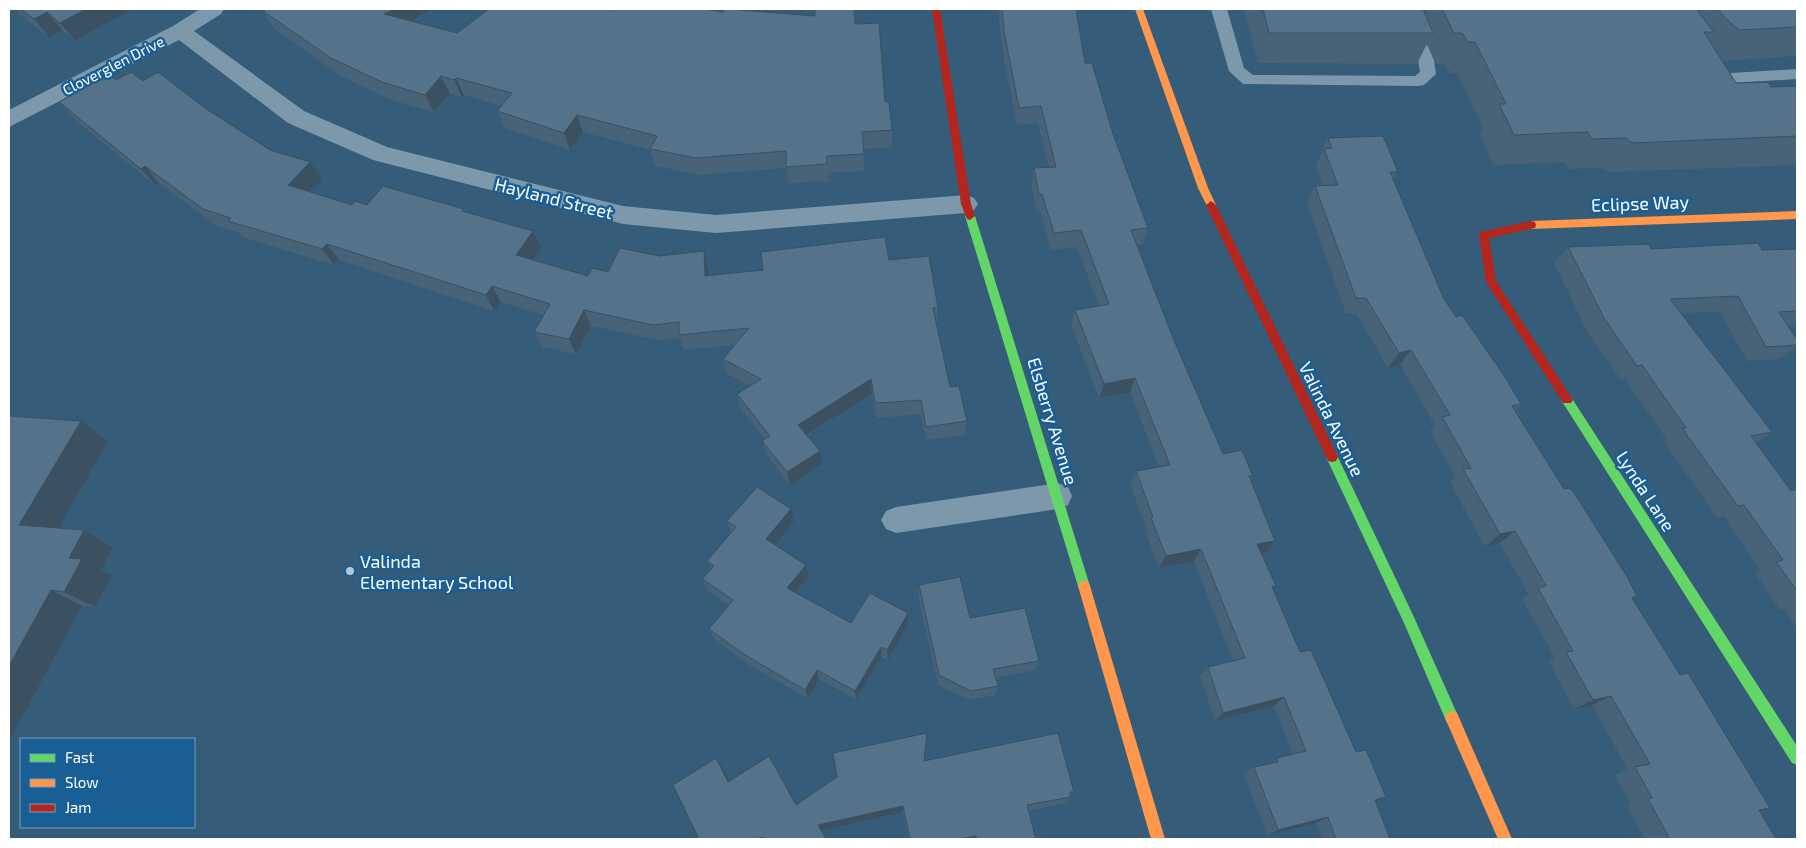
<svg xmlns="http://www.w3.org/2000/svg" width="1806" height="848" viewBox="0 0 1806 848" font-family="'Exo 2',sans-serif">
<rect width="100%" height="100%" fill="#355c79"/>
<g fill="none" stroke-linecap="round" stroke-linejoin="round">
<!-- lane -->
<path fill="#7e98ab" fill-rule="evenodd" d="M1211,9H1227L1244,68L1253,75L1415,76L1420,72L1418,60L1396,9H1411L1434,60L1436,74L1424,85L1418,86L1243,84L1229,71Z
M1708,66L1731,73L1797,69V79L1731,83L1702,75L1700,71L1702,67Z"/>
<!-- street -->
<path fill="#7e98ab" fill-rule="evenodd" d="M200,9H224L221,14L194,31L304,111L387,147L623,206L716,215L966,195L974,198L978,204L974,210L966,213L716,233L623,224L373,160L288,123L179,40L9,127V110L173,26Z
M1058,483L1068,487L1072,496L1068,505L1058,509L896,533L886,529L881,520L886,511L896,507Z"/>
<!-- fast -->
<path fill="#63d668" fill-rule="evenodd" d="M970,212L975,216L1090,586L1088,590L1084,592L1080,590L1078,586L965,216Z
M1567,395L1571,397L1797,746V765L1792,763L1563,403L1561,400L1563,397Z
M1332,452L1336,453L1413,615L1459,718L1457,723L1452,725L1447,723L1404,623L1326,457L1328,453Z"/>
<!-- slow -->
<path fill="#ff974d" fill-rule="evenodd" d="M1135,9H1143L1208,188L1216,205L1214,208H1208L1198,188Z
M1797,211V219L1531,229L1526,225L1531,221Z
M1084,580L1088,582L1090,586L1165,839H1151L1078,586L1080,582Z
M1452,711L1457,713L1512,839H1498L1445,718L1447,713Z"/>
<!-- jam -->
<path fill="#b3261e" fill-rule="evenodd" d="M932,9H940L971,204L975,216L970,220L967,219L961,204Z
M1211,201L1216,205L1336,453L1338,457L1336,461L1332,462L1328,461L1206,205Z
M1531,221L1535,222L1536,225L1535,228L1489,238L1496,281L1571,397L1573,400L1571,403H1563L1486,282L1479,235L1480,232Z"/>
</g>
<!-- wall -->
<path fill="#486377" d="M15,9H133L75,40L62,30L49,37L21,16Z
M431,9L411,21L457,33L613,10L723,12L855,24L885,102L892,130V147L863,149L865,171L828,173L829,181L788,183L786,168L700,175L655,166L650,150L583,132L570,150L505,128L497,111L502,106L464,95L462,97L450,94L434,112L391,100L341,76L274,29L263,11Z
M998,9H1076L1085,63L1148,228L1143,244L1137,245L1173,338L1223,454L1253,476L1250,480L1275,541L1266,553L1261,554L1273,589L1300,652L1356,752L1386,797L1375,802L1390,839H1322L1316,823L1267,835L1244,774L1254,767L1269,764L1277,758L1293,754L1274,706L1215,721L1200,676L1208,667L1233,661L1194,561L1159,568L1145,530L1146,528L1130,484L1136,471L1159,467L1130,392L1099,398L1071,325L1075,310L1099,306L1077,247L1051,250L1040,211H1037L1031,185L1034,168L1049,167L1038,123L1017,125L1002,49Z
M1244,9H1797V56L1722,61L1736,83L1771,87L1797,86V165L1608,172L1601,168L1568,169L1565,162L1493,165L1480,134L1483,128L1457,73H1451L1444,64H1436L1427,44L1417,64L1258,63Z
M116,80L143,81L205,108L270,150L322,179L310,192L352,205L464,209L466,212L533,231L541,248L532,259L588,276L608,272L659,256L704,251L708,267V275L889,260L938,308L937,323L950,387L967,421L965,435L926,440L921,414L878,418L876,416L872,394L807,435L820,451L822,464L790,485L766,454L762,441L765,439L740,408L737,394L750,386L727,374L723,359L735,345L684,350L680,338L658,340L591,326L576,354L542,347L534,332L543,315L501,302L494,311L339,260L334,265L242,237L238,232L217,226L159,183L156,186L74,119L59,102Z
M1328,138L1398,172L1393,180L1444,299L1456,317L1521,404L1515,411L1564,489L1633,599L1680,675L1770,808L1759,810L1776,839H1645L1627,806L1631,804L1614,775L1628,770L1592,705L1574,709L1549,662L1555,658L1522,599L1528,594L1500,543L1485,547L1450,482L1455,477L1430,431L1435,425L1400,365L1388,368L1356,313L1346,314L1307,202L1315,186L1323,185L1316,166L1320,157V155Z
M1568,247L1762,250L1797,249V325L1788,326L1797,340V346L1780,359L1747,361L1720,312L1681,313L1772,432L1756,443L1791,491L1797,489V628L1784,609L1780,610L1755,573L1760,570L1724,517L1718,518L1664,442L1667,440L1625,379L1621,380L1588,333L1554,263Z
M9,416L81,421L108,441L58,528L113,548L101,570L112,575L95,607L82,606L11,738H9Z
M791,509L794,521L775,544L808,577L795,593L851,623L908,613V624L888,660L881,657L856,700L819,679L808,699L746,663L714,639L709,629L728,605L707,590L702,579L711,569L707,561L731,533L727,521Z
M919,585L1039,661L1035,670L996,678L998,686L995,695L969,700L938,685L918,596Z
M716,758L721,765L729,781L796,805L925,761L1074,792L1066,803L1029,811L1036,839H908L903,812L821,831L699,839Z"/>
<!-- shaded-wall -->
<path fill="#3b5061" d="M86,9H133L75,40L60,23Z
M394,9H431L394,32L384,14Z
M47,12L62,30L49,37L34,19Z
M441,76L450,94L434,112L425,95Z
M456,78L464,95L462,97L454,80Z
M577,115L583,132L570,150L564,133Z
M310,162L322,179L301,202L288,185Z
M145,166L159,183L156,186L141,169Z
M533,231L541,248L524,270L516,255Z
M327,244L339,260L334,265L322,249Z
M704,251L708,267L709,292L705,276Z
M492,286L501,302L494,311L486,295Z
M584,310L591,326L576,354L569,339Z
M1411,350L1400,365L1388,368L1399,353Z
M1135,378L1130,392L1099,398L1104,384Z
M871,379L872,394L801,438L798,425Z
M81,421L108,441L50,543L19,525Z
M820,451L822,464L790,485L787,472Z
M791,509L794,521L770,551L766,539Z
M84,530L113,548L101,570L112,575L95,607L64,592L69,558Z
M1515,531L1500,543L1485,547L1500,534Z
M1275,541L1266,553L1249,556L1257,544Z
M1201,549L1194,561L1159,568L1166,556Z
M806,565L808,577L790,599L787,588Z
M51,590L82,606L11,738H9V666Z
M908,613V624L888,660L887,650Z
M881,647V657L856,700L855,691Z
M817,670L819,679L808,699L805,690Z
M1611,696L1592,705L1574,709L1593,700Z
M1284,697L1274,706L1215,721L1223,713Z
M716,758L721,765L733,788L728,782Z
M1386,797L1373,803L1375,800Z
M903,806V812L821,831L818,825Z
M1328,817L1316,823L1267,835L1278,830Z
M976,836L974,839H960Z"/>
<!-- building -->
<path fill="#54738a" stroke="#3b5061" d="M20,9H86L60,23L47,12L34,19Z
M267,9H394L384,14L457,33L489,9H605L613,10L614,9H704L723,12L724,9H729L815,16V9H854L855,24L879,23L885,102H889L892,130L862,132L864,154L827,156V164L786,167V151L696,158L650,149L657,136L577,115L564,133L497,111L512,93L456,78L454,80L441,76L425,95L382,82L331,58L263,11Z
M1002,9H1076L1085,63H1092L1113,134L1148,228L1131,230L1173,338L1223,454L1242,450L1253,476H1249L1275,541L1257,544L1276,586L1272,587L1300,652L1311,650L1356,752L1366,750L1386,797L1375,800L1390,839H1336L1328,817L1278,830L1254,767L1278,762L1277,758L1306,751L1284,697L1223,713L1208,667L1245,658L1201,549L1166,556L1151,518L1153,517L1136,471L1170,465L1135,378L1104,384L1075,310L1109,304L1081,230L1054,233L1042,194L1039,195L1034,168L1056,167L1041,106L1019,108L1004,31Z
M1263,9H1423L1433,33H1269Z
M1442,9H1696L1714,32H1704L1736,83L1768,82L1771,87L1797,86V136L1632,143L1626,138L1591,139L1588,132L1514,135L1499,104H1506L1475,42H1468L1462,33H1454Z
M1718,9H1797V27L1739,30L1724,17Z
M131,72L143,81L158,72L205,108L270,150L310,162L288,185L352,205L355,201L367,205L383,186L464,209L462,211L533,231L516,255L588,276L592,268L608,272L620,248L659,256L704,251L705,276L763,270L761,252L885,237L889,260L929,256L938,308H933L950,387L959,386L967,421L926,427L921,400L878,403L875,402L871,379L798,425L820,451L787,472L762,441L770,436L737,394L761,379L723,359L749,328L679,335V322L653,325L584,310L569,339L534,332L550,304L492,286L486,295L327,244L322,249L228,221L231,218L203,209L145,166L141,169L59,102L108,74L116,80Z
M1383,136L1398,172H1390L1444,299L1456,317L1462,315L1505,377L1521,404L1512,406L1564,489L1569,488L1573,491L1626,575L1637,596L1632,598L1680,675L1688,673L1770,808L1759,810L1776,839H1670L1648,799L1652,798L1635,767L1650,764L1611,696L1593,700L1566,652L1573,651L1538,588L1546,586L1515,531L1500,534L1463,469L1471,468L1442,417L1450,415L1411,350L1399,353L1366,298H1356L1315,186L1338,185L1324,149L1332,148L1328,138Z
M1758,243L1762,250L1797,249V311L1779,312L1797,340V345L1766,347L1738,296L1670,299L1772,432L1751,436L1791,491L1797,489V591L1776,562L1783,560L1744,505L1738,506L1682,428H1686L1642,365L1637,366L1604,318L1568,247L1649,244L1651,249Z
M9,416L81,421L19,525L84,530L69,558L82,559L64,592L51,590L9,666Z
M757,487L791,509L766,539L806,565L787,588L851,623L870,593L908,613L887,650L881,647L855,691L817,670L805,690L742,653L709,629L733,600L702,579L714,566L707,561L736,527L727,521Z
M960,577L970,618L1025,608L1039,661L993,669L998,686L971,691L939,675L919,585Z
M927,733L924,761L1058,733L1074,792H1070L1071,797L1027,805L1036,839H977L976,836L960,839H910L903,806L818,825L826,839H765L764,837L755,839H699L673,785L716,758L728,782L769,756L796,805L837,777L833,753Z"/>
<!-- markers -->
<circle fill="#b8c6d0" stroke="#195f95" stroke-width="2" cx="350" cy="571" r="5"/>
<g text-anchor="middle" dominant-baseline="central" stroke-width="5" stroke-linejoin="round" paint-order="stroke">
<!-- far-street labels -->
<g font-size="15" fill="#fff" stroke="#195f95">
<text transform="translate(113 65) rotate(-27)">Cloverglen Drive</text>
</g>
<!-- street labels -->
<g font-size="18" fill="#fff" stroke="#195f95">
<text transform="translate(554 198) rotate(14)">Hayland Street</text>
<text transform="translate(1640 203) rotate(-2)">Eclipse Way</text>
<text transform="translate(1332 419) rotate(64)">Valinda Avenue</text>
<text transform="translate(1053 421) rotate(73)">Elsberry Avenue</text>
<text transform="translate(1646 491) rotate(57)">Lynda Lane</text>
</g>
<!-- poi labels -->
<g font-size="18" fill="#fff" stroke="#195f95" text-anchor="start">
<text x="360" y="561">Valinda<tspan x="360" dy="21">Elementary School</tspan></text>
</g>
</g>
<!-- border -->
<rect width="1806" height="848" fill="none" stroke="#ffffff" stroke-width="20"/>
<!-- legend -->
<rect x="20" y="738" width="175" height="90" fill="#195f95" stroke="#759fbf"/>
<rect x="30" y="754" width="25" height="8" fill="#63d668" stroke="#759fbf"/>
<text x="65" y="763" font-size="15" fill="#ffffff">Fast</text>
<rect x="30" y="779" width="25" height="8" fill="#ff974d" stroke="#759fbf"/>
<text x="65" y="788" font-size="15" fill="#ffffff">Slow</text>
<rect x="30" y="804" width="25" height="8" fill="#b3261e" stroke="#759fbf"/>
<text x="65" y="813" font-size="15" fill="#ffffff">Jam</text>
</svg>
